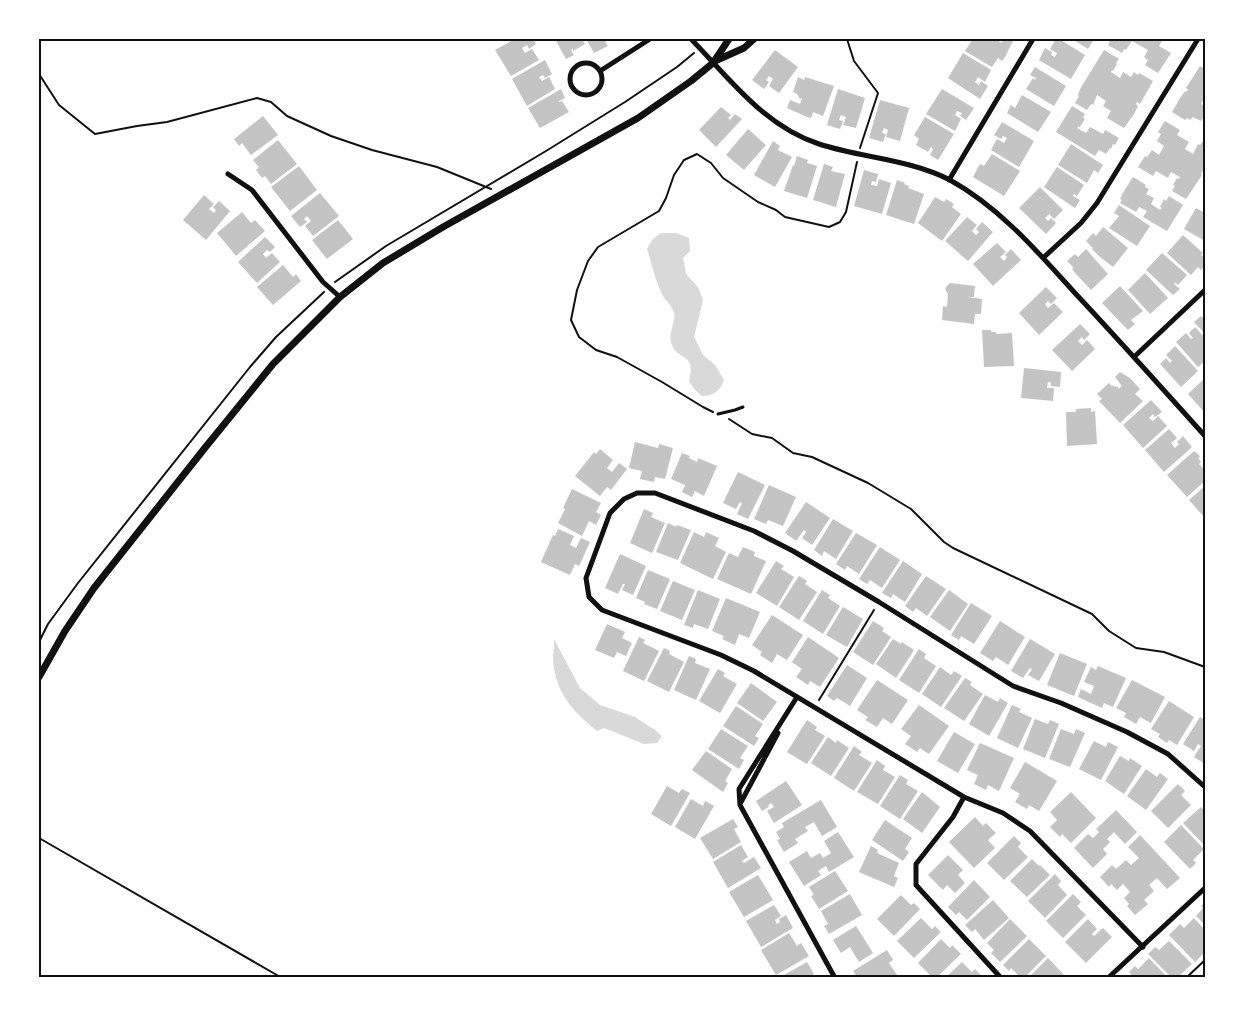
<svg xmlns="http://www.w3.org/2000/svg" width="1244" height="1017" viewBox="0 0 1244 1017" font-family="Arial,sans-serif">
<rect width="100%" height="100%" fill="#fff"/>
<!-- water -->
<path fill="#d9d9d9" d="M661,233H676L689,238L690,251L683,258L686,274L698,287L703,300L694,337L703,355L715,365L724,380C720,391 714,396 702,396L694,389L689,381C697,351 676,362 671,342C668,331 678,321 673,310C670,304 665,300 662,294C655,280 652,264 647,249L652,240Z
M554,639L580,688L600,705L635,717L655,730L662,736L657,743L644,744L604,728L597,731C576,714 558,696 554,668C552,659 554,648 554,639Z"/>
<!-- building -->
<path fill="#c4c4c4" d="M515,39H533L536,44L529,49L527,45L522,48L525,53L532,49L539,60L511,76L495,50Z
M555,39H582L585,44L573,51V49L571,50L574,55L566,59Z
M586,39H600L601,40L611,39L605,42L608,46L594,53Z
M973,39H997L1001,43L1004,39H1014L1005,57L1002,61L998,58L992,67L965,51Z
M1056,39H1059L1085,55L1071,79L1039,60L1045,48L1052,52L1051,55L1055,57L1057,53L1050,49Z
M1072,39H1094L1088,49Z
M1111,39H1163L1159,46L1171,53L1158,73L1145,65L1148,60L1144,57L1148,50L1132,41L1126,50L1124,49L1122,53L1108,45Z
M775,50L798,67L779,93L769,86L773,79L769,76L766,80L769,82L764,89L752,80Z
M1104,50L1119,59L1116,63L1117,64L1113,71L1112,70L1111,72L1120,78L1123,72L1131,77L1134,72L1138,75L1139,73L1153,81L1140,104L1137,102L1136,104L1138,106L1134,114L1124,128L1107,118L1111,111L1103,106L1106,101L1097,95L1093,105L1091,104L1087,110L1075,103L1079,96L1078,95L1080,89Z
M963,53L991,70L985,82L978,77L975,82L979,85L981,81L988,86L980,99L948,78Z
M545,60L552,74L545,78L543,75L539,77L542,81L549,77L555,89L527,106L512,79Z
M1200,66L1205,69V97L1201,104L1205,106V117L1204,116L1201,121L1193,117L1190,120L1187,118L1185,120L1172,112L1180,98L1185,91L1186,92L1188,90L1186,88Z
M1035,67L1066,86L1054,106L1026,89L1033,78L1035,80L1036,78L1030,75Z
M798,77L804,80L805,77L834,86L823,116L813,112L811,118L807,117L787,108L790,100L800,104L802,98L800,99L797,94L793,92Z
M561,89L565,98L559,101V102L562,101L569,112L540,128L528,108Z
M838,89L865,98L856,128L843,125L846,117L841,115L839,120L843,121L840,129L827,125Z
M942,89L974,108L966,120L960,116L962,113L957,111L955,115L961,119L955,131L926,114Z
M1022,95L1051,112L1038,132L1007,113L1011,105L1015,108Z
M880,100L909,108L900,141L886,137L888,130L884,128L882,133L886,134L883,142L869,138Z
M1072,106L1085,114L1083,118L1085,119L1080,127L1079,126L1077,128L1086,133L1090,127L1103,134L1105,130L1119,138L1115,145L1113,144L1111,149L1110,148L1106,154L1099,150L1095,156L1056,132Z
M721,107L731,115L728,118L730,120L735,114L742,119L716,147L699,130Z
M263,116L278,135L251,155L242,143L239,146L234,139Z
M925,117L954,134L938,160L930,155L933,149L931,147L928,152L916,145L919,139L914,135Z
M1165,121L1180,130L1177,135L1189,142L1185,149L1193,154L1198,144L1200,145L1205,138V167L1201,174L1202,175L1186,199L1172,191L1175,186L1173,185L1177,178L1179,179L1180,177L1171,172L1168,178L1156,171L1153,176L1138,167L1145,156L1147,157L1152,150L1159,155L1164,146L1157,141L1161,134L1158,132Z
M1002,122L1034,141L1019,167L991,150L997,139L1004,143L1007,138L1003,136L1001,139L994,135Z
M748,129L766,145L744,170L726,155Z
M278,140L297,164L271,184L265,176L262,178L256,170L259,167L253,160Z
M773,141L780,146L778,150L792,157L775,187L754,175Z
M1071,144L1103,165L1098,173L1094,170L1087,183L1058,165Z
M992,154L1020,171L1004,196L973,177L980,164L984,166Z
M797,156L808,160L807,163L817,166L807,198L784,191L793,165L794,166Z
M824,164L833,167L831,171L845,174L836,207L813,200Z
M299,166L317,190L290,211L271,187Z
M1057,167L1084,185L1077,196L1074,194L1073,196L1080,200L1075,208L1044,187Z
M864,170L878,174L876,182L872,181L871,185L877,186L879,179L891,183L882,214L854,206Z
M1133,177L1146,185L1145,187L1149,189L1146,194L1154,198L1151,204L1160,210L1162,208L1160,207L1164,199L1166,201L1169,196L1183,205L1167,231L1143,217L1147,211L1139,207L1136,212L1120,203L1122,200L1120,199L1124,191Z
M897,180L905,183L904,184L909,186L908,188L924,194L914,224L886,215Z
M1040,187L1063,210L1054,219L1049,214L1045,218L1048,221L1051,218L1056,223L1046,234L1019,208Z
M320,193L339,216L313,236L305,226L311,221L307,216L304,219L307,222L300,227L291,216Z
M204,195L214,204L209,209L214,213L216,210L213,207L219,201L230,211L206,240L183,220Z
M935,197L944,202L946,199L954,204L952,207L961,214L942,241L918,223Z
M1119,205L1150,226L1137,246L1109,228L1119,216L1114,213Z
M1196,208L1205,213V241L1184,229Z
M242,212L251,223L255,220L265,231L236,256L217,233Z
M967,217L977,225L972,231L976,235L979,232L976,229L982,222L993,232L968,261L945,241Z
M338,220L353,239L327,259L312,240Z
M1103,227L1128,248L1113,267L1100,257L1092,249L1093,248L1086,241L1093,233L1096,236Z
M1183,235L1203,253L1201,255L1205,258V265L1201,270L1198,267L1191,275L1167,253Z
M265,237L275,247L270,252L267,250L263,254L266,258L272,253L280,262L257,283L238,262Z
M997,243L1006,252L1000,257L1004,261L1007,257L1005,255L1011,249L1021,260L993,286L973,264Z
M1086,249L1108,274L1091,290L1076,274L1072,269L1074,268L1067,261L1075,254L1078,257Z
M1162,253L1187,275L1178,285L1175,282L1174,284L1180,289L1173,295L1146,270Z
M283,265L293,277L296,274L301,281L273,305L257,287Z
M1145,273L1168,298L1150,314L1128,290Z
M950,283L975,286L974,297H967L982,299L981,314H975L974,324L942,320L943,306L947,307L948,294L945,289L946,287Z
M1120,286L1143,311L1131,320L1135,324L1128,330L1102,303Z
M1046,287L1057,298L1051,304L1048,301L1045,304L1048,308L1054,303L1063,312L1039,335L1019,313Z
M1201,316L1205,320V334L1194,322Z
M1080,324L1090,334L1084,340L1082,337L1078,341L1082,345L1087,340L1095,349L1072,371L1052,350Z
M1195,327L1205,338V361L1198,367L1176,342L1186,333L1191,339L1193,338L1189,333Z
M982,330H991V332H996V334L1012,333L1014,366L984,367Z
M1175,346L1198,371L1181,387L1160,364L1166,358L1170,363L1172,361L1166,355Z
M1024,368L1061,372L1060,387L1051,386V382H1048L1047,388H1054L1053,401L1021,398Z
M1120,372L1130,378L1140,389L1135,394L1143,401L1120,423L1099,401L1102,399L1097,394L1109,383L1112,386L1118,387V389L1122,386L1115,377Z
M1205,378V413L1188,394Z
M1151,400L1162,412L1155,417L1153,414L1149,418L1153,421L1158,416L1167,426L1143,448L1123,425Z
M1091,408V412L1095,411L1097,444L1067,446L1066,412H1076V409Z
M1169,429L1177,438L1171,443L1175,448L1179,444L1177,442L1183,436L1192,447L1164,472L1145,450Z
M635,442L658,448L659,444L673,448L665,479L655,477L654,482L640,479L642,471L629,468Z
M600,449L613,460L607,468L612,472L619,463L627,469L611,490L607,487L600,496L575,476L594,452L596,454Z
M1194,451L1199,455L1200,457L1198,458L1201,462L1199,464L1205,470V481L1187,497L1167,475Z
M682,453L690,456L689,458L697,462L698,458L717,466L704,496L695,491L692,497L682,492L685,485L671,479Z
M738,472L765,485L748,519L737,514L742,503L740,502L736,509L723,503Z
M769,485L796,497L783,526L768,520L766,524L754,519Z
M1205,486V518L1189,500Z
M572,489L601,503L596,512L601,515L596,525L589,521L582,536L558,523L565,509L563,508Z
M806,502L830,518L812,545L802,538L806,532L804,530L796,541L785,533Z
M644,509L653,513L651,517L665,523L652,553L630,543Z
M833,519L853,531L836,559L824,551L822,556L814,550Z
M668,523L676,527L677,525L691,530L678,560L656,552Z
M558,529L574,536L570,545L576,548L581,538L590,542L579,566L575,564L570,575L541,562L553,535L555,536Z
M694,532L704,537L706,532L719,538L715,546L726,552L713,579L680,563Z
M856,533L877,545L859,574L847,566L845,570L836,564Z
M743,547L755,552L754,556L766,561L751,594L717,579L729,553L738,557Z
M880,547L900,560L882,588L870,580L867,584L859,579Z
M620,554L646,566L633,595L622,590L625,584H623L618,594L605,588Z
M776,561L784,566L781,569L794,577L777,606L756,593Z
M903,561L922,574L905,602L893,594L891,598L882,593Z
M648,570L670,579L657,609L644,604L645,602L636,598Z
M799,576L807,581L805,584L817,592L799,620L779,607Z
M926,576L946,589L927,616L916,608L913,612L905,606Z
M673,581L695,590L682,620L660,611Z
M698,590L720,599L708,629L694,624L693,628L684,625Z
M822,590L830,595L828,598L840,606L823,634L803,621Z
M949,590L968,604L950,631L930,617Z
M726,598L760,612L749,638L739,634L735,645L722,639L724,636L712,631Z
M971,603L992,616L974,644L961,636L959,640L951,635Z
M843,607L863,619L847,647L826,635Z
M772,615L803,635L787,660L777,654L772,663L760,655L762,652L752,645Z
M873,621L884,628L882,631L891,637L873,665L853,652Z
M1000,621L1025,637L1008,665L996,657L993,661L980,653Z
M607,624L625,632L622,638L632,643L626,656L617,652L614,658L595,650Z
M639,637L645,640L643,643L659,651L644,681L623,671Z
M808,637L839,658L820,687L810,681L808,685L796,677L802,669L792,662Z
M893,639L901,644L902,642L914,650L896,678L876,664Z
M1030,639L1055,654L1039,681L1028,675L1032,669L1030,668L1023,678L1011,671Z
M664,648L670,651L669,654L684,662L669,692L647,681Z
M919,649L926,654L924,658L936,666L919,693L899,680Z
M1060,653L1087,664L1074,696L1047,685Z
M689,656L696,659L695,663L710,669L696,700L674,690Z
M847,665L867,678L850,706L837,698L834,701L827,696Z
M1098,666L1126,678L1113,707L1104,703L1102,708L1078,697L1081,689L1091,694L1094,686L1084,682L1091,667L1096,670Z
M940,667L951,675L954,671L962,676L941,707L922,694Z
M718,669L725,673L723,676L737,684L720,713L699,701Z
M965,678L972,682L970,685L983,694L964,721L944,708Z
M877,680L908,700L892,724L883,718L877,727L865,720L868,717L857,710Z
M1132,680L1165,697L1151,723L1140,717L1136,724L1124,717L1126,713L1116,708Z
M751,683L777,702L763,721L737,703Z
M985,695L998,702L1000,698L1008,703L989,736L969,724Z
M1169,701L1194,717L1177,745L1169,740L1167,743L1158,737L1160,734L1151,729Z
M919,705L949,726L929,754L920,748L917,752L905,744L911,736L901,729Z
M1012,705L1021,709L1019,712L1032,718L1018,748L997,738Z
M736,706L763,724L755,736L759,738L754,746L723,726Z
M1200,717L1205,720V764L1194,757L1201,746L1198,744L1194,751L1183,744Z
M1035,719L1048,724L1050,720L1059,724L1045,758L1023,749Z
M807,720L817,727L815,730L825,736L807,764L787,752Z
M721,729L748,746L740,758L744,760L739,769L708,749Z
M1061,729L1074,734L1076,729L1085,733L1070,767L1049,759Z
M954,732L975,744L958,773L937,761Z
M828,737L836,743L837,740L849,748L831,776L811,763Z
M1094,741L1106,747L1108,742L1118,747L1101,780L1079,769Z
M980,743L1014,758L999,791L988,785L986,790L974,784L978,775L967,770Z
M854,746L862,752L859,755L872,763L854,791L834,778Z
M706,751L732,769L725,781L728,783L723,792L692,770Z
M1120,756L1129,761L1130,758L1142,766L1124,794L1105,781Z
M877,760L885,766L883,770L895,777L878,804L857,792Z
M1025,762L1057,781L1039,811L1029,805L1027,809L1015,802L1020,794L1010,788Z
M1146,769L1157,777L1160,773L1168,779L1146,810L1127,796Z
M900,775L908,780L906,784L918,791L900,819L880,806Z
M786,781L802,805L774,823L767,811L774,807L771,803L768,806L769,807L762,811L756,801Z
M1178,784L1185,791L1181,795L1191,805L1168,828L1151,811Z
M667,786L679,793L682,789L690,793L671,826L651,814Z
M922,792L940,807L922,833L903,819Z
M1071,792L1096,818L1071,843L1062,834L1060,837L1050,827L1057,820L1050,812Z
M691,799L703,806L705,801L714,806L695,839L675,827Z
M821,800L837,827L822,836L814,822L805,827L808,831L795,839L798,843L784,852L777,840L780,839L776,832L784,827L782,823Z
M1201,807L1205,811V846L1183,823Z
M1116,810L1137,832L1125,844L1114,832L1107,839L1110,842L1103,849L1107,854L1093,868L1074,848L1088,834L1093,838L1099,832L1096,829Z
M975,817L983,826L986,823L996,833L988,840L995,848L974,868L949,842Z
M733,819L738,827L734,829L741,842L713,859L700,838Z
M885,820L912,838L905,849L909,852L903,861L872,840Z
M1181,825L1204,849L1193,860L1196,863L1190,869L1164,842Z
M838,832L854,857L829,872L826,866L818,871L821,875L804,886L789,862L807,851L811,858L820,853L823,858L831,853L824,841Z
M1140,835L1180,878L1167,889L1157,878L1149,885L1154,891L1144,900L1148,904L1135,915L1127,906L1129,904L1124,898L1130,892L1123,884L1117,890L1111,884L1109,887L1100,877L1112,865L1116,869L1126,860L1131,865L1139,858L1128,847Z
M1014,836L1021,843L1018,847L1028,857L1004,880L987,863Z
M741,845L748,857L742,861L744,863L754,857L761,868L728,888L713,862Z
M871,846L878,850L877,853L899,863L894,876L898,878L894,887L859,872Z
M948,855L963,870L958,875L965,883L955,893L947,885L943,890L928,875Z
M1032,859L1039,866L1040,865L1050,875L1027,897L1010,881Z
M835,871L848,891L819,909L811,896L814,895L809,887Z
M1055,874L1061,881L1058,885L1067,895L1045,918L1028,901Z
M758,875L773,900L744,917L729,892Z
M974,880L990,897L967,920L959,912L956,915L948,907Z
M850,894L862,915L829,934L824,926L828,924L821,911Z
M1073,894L1081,902L1077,906L1086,915L1063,938L1046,921Z
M901,895L911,905L914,903L920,909L894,936L877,919Z
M993,900L1009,918L984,940L975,929L972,932L965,925Z
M1205,902V925L1196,916L1203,908L1201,906Z
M774,905L781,916L775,920L777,924L780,922L779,919L786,915L793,928L761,947L746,921Z
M921,918L932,929L935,926L941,932L914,958L897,941Z
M1194,918L1205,930V952L1195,962L1169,935L1180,924L1184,928Z
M1010,919L1027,936L1000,962L991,953L994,950L987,943Z
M1088,919L1097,929L1092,934L1094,936L1103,928L1112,937L1086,963L1065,942Z
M856,926L873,953L859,962L850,947L841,953L833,940Z
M789,933L797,946L801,943L809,956L776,975L761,950Z
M941,939L950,948L952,945L961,954L936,978H933L918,963Z
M1029,939L1046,956L1024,978H1021L1011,968L1009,971L1003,965Z
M1169,941L1192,964L1177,978H1172L1148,954L1155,947L1159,950Z
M887,950L893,960L889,963L899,978H858L853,971Z
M1048,958L1067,978H1028Z
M1149,958L1168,978H1134L1129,972L1135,966L1138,969Z
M807,962L814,974L812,975L814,978H779Z
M962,962L972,972L975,969L981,975L978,978H945Z"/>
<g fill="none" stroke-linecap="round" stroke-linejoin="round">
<!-- path -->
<path stroke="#111" stroke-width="2" d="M847,39L854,61L878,93L860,148
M39,74L59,105L95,134L137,126L167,122L257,98L271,102L287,116L331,136L372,150L437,167L491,189
M335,282L386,246L546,151L625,102L677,67L694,53
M713,412L703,407L662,382L617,357L596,350L579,337L571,320L577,290L588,261L598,247L659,211L666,198L674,175L684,160L697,154L711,163L723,178L758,202L776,210L785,217L829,227L840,222L846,212L857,162
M729,419L752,434L772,438L793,453L812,457L868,483L911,509L944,542L953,548L1092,614L1109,631L1136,648L1164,652L1205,667
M39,642L48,624L78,583L250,367L276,337L324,292
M819,700L874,610
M39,838L282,978
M1186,978L1205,960"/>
<!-- service -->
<path stroke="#111" stroke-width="3" d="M718,414L735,410L743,407"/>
<!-- minor -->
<path stroke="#111" stroke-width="5" d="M691,39C730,79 764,126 819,144C862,158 909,159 950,180C999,207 1037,251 1074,292C1118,339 1162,388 1205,436
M570 79a16 16 0 1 1 32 0a16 16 0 1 1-32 0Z
M600,71L650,39
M228,174L252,190L323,282L340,297
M949,180L1033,39
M1043,258L1081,223L1097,203L1198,39
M1134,357L1205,290
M797,697L739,789L740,805L835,978
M964,797L953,817L916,864V885L1001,978
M740,804L778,733
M1143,947L1030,831L1003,813L964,797L754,671L721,655L602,610L589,597L586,578L610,513L624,499L637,493H655L754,531L793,551L879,602L1013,686L1061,703L1127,732L1168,754L1205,787
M1108,978L1205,888"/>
<!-- tertiary -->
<path stroke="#111" stroke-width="7" d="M715,61L744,48L754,39
M39,677L65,631L94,588L204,449L273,364L340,297L383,263L443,227L638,118L691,81L713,63L729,39"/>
</g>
<!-- border -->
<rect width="1244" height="1017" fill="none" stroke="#ffffff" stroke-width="81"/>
<rect x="40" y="40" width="1164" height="936" fill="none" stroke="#111" stroke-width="2"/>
</svg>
